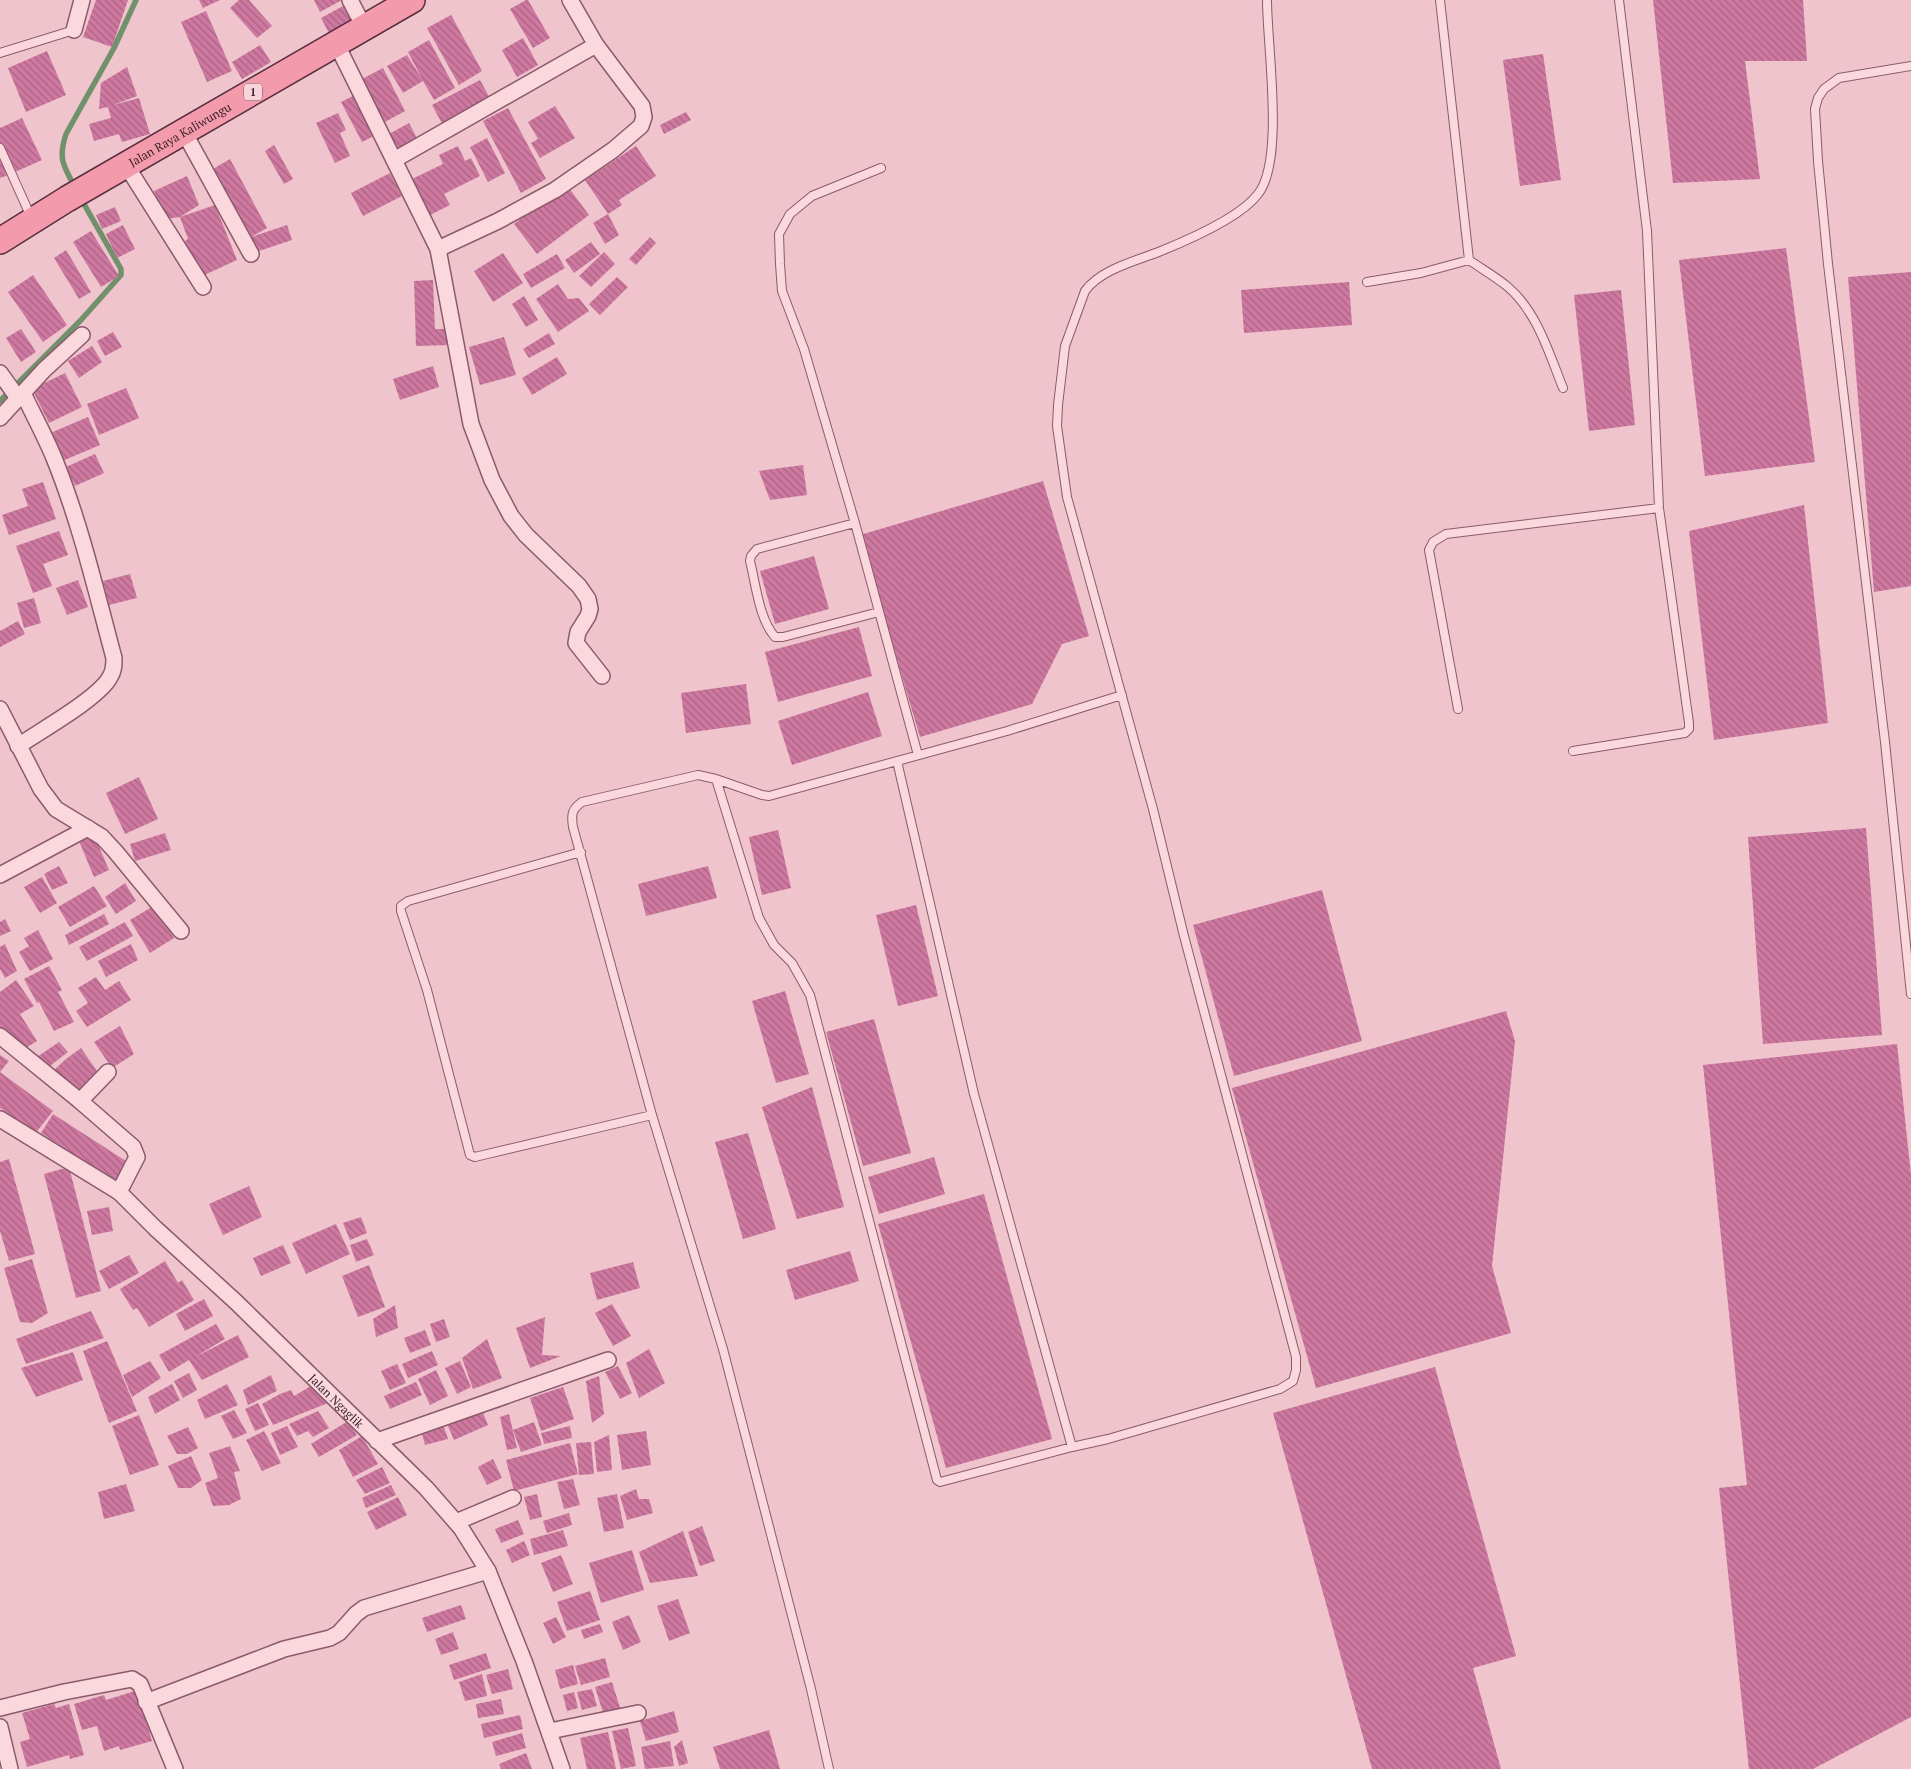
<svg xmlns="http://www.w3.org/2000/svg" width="1911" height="1769" viewBox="0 0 1911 1769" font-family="'PT Serif',serif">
<defs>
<pattern id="building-back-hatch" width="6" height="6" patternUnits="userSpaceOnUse" patternTransform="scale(1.25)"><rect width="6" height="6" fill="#cf79a1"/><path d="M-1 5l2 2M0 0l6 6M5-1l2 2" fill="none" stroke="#a96383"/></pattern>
</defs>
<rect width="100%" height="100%" fill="#efc4cc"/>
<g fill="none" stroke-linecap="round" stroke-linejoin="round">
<!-- stream -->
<path stroke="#71916c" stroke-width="5.5" d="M75,187C63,166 58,158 66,134L114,48L136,0
M0,401L81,320L121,275V269L80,197"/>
</g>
<!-- building -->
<path fill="url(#building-back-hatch)" d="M96,0H128L112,47L83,37Z
M199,0H220L203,8Z
M239,0H249L272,26L257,38L230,8Z
M314,0H342L320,12Z
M526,0H528L550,38L533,48L510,9Z
M1653,0H1803L1807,61H1745L1760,179L1673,183Z
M343,6L351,20L329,33L321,18Z
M206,11L232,71L207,82L181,22Z
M451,15L482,71L459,85L427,28Z
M523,38L538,65L517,77L502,50Z
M429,40L455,88L434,100L423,81L403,93L387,66L407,55L422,79L408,52Z
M260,45L271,62L242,79L232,62Z
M47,51L66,95L26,112L8,68Z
M1543,54L1561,180L1520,186L1503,60Z
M127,67L137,96L113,105L139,98L150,134L122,142L119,134L94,141L89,124L111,118L108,107L99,109L101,83Z
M383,68L405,111L385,122L362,79Z
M480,80L492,102L444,127L432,105Z
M355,95L376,135L362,142L341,102Z
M555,106L575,138L540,158L531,143L538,139L528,122Z
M508,108L546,179L521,193L483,121Z
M686,112L691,120L664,134L660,125Z
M338,113L346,130L340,133L350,156L335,163L316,123Z
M22,118L42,160L13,173L0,146V128Z
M409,123L419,142L399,152L389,134Z
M487,138L505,173L488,182L470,147Z
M274,145L293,179L284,184L265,151Z
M458,146L465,161L471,158L480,176L444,194L450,205L430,215L412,179L443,164L439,155Z
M636,146L656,176L619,200L622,205L608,214L585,180Z
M0,159L8,175L0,178Z
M230,159L267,228L251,237L287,225L292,240L256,252L251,237L213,169Z
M390,173L402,196L363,216L351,193Z
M187,176L199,205L180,217L215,205L237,260L200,277L182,243L188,239L180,217L166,219L154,191Z
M566,184L589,215L537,254L514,224Z
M115,207L121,221L102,229L96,215Z
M608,214L619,235L605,244L593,223Z
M123,225L135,249L117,258L106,234Z
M91,231L119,276L101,287L73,242Z
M650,237L656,243L636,265L629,259Z
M591,242L600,254L574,273L565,260Z
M1786,248L1815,462L1705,476L1679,260Z
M66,250L91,292L79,299L54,258Z
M604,252L615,264L591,287L579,276Z
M503,253L523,283L493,302L474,271Z
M557,254L565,268L531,288L523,274Z
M1911,272V586L1874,592L1848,277Z
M33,275L67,325L43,342L8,292Z
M617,277L628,287L600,315L589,304Z
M433,280L435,329H450V345L416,346L414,281Z
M1349,282L1352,325L1244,333L1241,290Z
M558,284L568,299L579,298L589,311L558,332L536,299Z
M1621,290L1635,425L1589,431L1574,295Z
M524,296L538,320L526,327L512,304Z
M21,329L36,352L21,362L6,338Z
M113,332L122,347L105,356L97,341Z
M549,333L555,344L529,358L523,349Z
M504,337L516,375L480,385L469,347Z
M92,346L102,362L79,378L68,361Z
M557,357L567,374L532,395L522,378Z
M433,366L439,387L400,400L393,379Z
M65,373L82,407L49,423L32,389Z
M126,388L139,418L99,435L87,404Z
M88,417L100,445L60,462L48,434Z
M95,454L104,473L75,486L66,467Z
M803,465L807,495L770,500L759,471Z
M1043,481L1089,636L1062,644L1032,704L920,737L860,535Z
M43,482L56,519L9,535L2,515L28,506L22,489Z
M1804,505L1828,723L1714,740L1689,531Z
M59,531L68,555L43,564L52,586L33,593L16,546Z
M814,556L829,609L775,624L760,571Z
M130,574L137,598L109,605L103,581Z
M78,580L88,607L67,615L56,588Z
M34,598L41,623L24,628L17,603Z
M18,621L25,634L0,647V631Z
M859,627L872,676L778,702L765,652Z
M746,684L751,724L686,733L681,693Z
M868,692L882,736L792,765L778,721Z
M139,777L158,819L125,834L106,793Z
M1866,828L1882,1035L1763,1044L1748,837Z
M778,830L791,888L762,895L749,837Z
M165,833L171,850L135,861L130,844Z
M94,835L109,870L94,877L79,841Z
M59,866L68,883L52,890L44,874Z
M708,866L717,898L646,916L638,884Z
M42,877L57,903L40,913L24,887Z
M125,883L136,901L116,914L105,897Z
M94,886L107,906L70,927L58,907Z
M1322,890L1362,1041L1234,1076L1193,925Z
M155,905L174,938L150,953L130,920Z
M916,905L938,996L898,1006L876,915Z
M104,914L109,924L69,945L65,935Z
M5,919L11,931L0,936V922Z
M125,922L133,936L87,961L79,947Z
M38,930L53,959L30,971L19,952L29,946L24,938Z
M5,944L17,971L5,978L0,969V947Z
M131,944L138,960L106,977L98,961Z
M49,966L62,990L58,992L74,1022L54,1031L39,1002L37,1003L24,979Z
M96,977L105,990L119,981L131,1000L87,1027L76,1011L88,1003L78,988Z
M16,980L34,1006L20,1014L37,1041L21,1051L0,1033V992Z
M785,991L809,1074L776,1083L752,1001Z
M1506,1011L1515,1041L1492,1266L1511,1333L1316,1388L1232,1088Z
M874,1019L911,1153L863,1166L826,1032Z
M120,1026L134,1054L112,1068L94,1042Z
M59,1042L68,1052L46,1069L34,1059Z
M1897,1044L1911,1175V1717L1813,1769H1749L1719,1488L1747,1485L1703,1065Z
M81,1048L101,1077L85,1089L75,1092L53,1071L66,1059Z
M0,1055L9,1061L0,1072L53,1111L35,1134L0,1108Z
M812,1087L844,1207L797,1219L762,1107Z
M53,1114L129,1163L116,1182L41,1133Z
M748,1133L776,1229L743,1239L715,1142Z
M934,1157L945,1194L879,1214L868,1177Z
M9,1159L35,1254L9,1261L0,1231V1162Z
M69,1167L101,1291L76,1298L44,1174Z
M249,1186L262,1217L223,1235L209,1204Z
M984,1194L1052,1439L946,1468L878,1224Z
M109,1207L113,1231L92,1235L87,1211Z
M361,1217L367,1233L350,1240L343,1223Z
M336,1224L350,1254L306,1274L292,1243Z
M367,1239L374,1255L356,1262L350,1245Z
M283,1245L291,1263L261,1276L253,1258Z
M850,1251L859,1281L795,1300L786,1270Z
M129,1255L139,1273L109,1289L99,1271Z
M32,1259L48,1313L32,1323L20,1322L4,1268Z
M165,1261L178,1283L182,1280L194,1300L149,1327L137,1308L133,1310L120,1289Z
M633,1262L640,1288L597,1300L590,1273Z
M369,1265L385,1307L358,1317L342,1276Z
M204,1299L213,1316L185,1331L176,1314Z
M612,1304L631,1336L613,1346L595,1313Z
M395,1305L398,1328L376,1337L373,1319Z
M91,1311L104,1338L26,1364L16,1339Z
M545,1317L542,1355L561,1356L530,1368L516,1328Z
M444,1319L450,1337L436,1342L430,1324Z
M216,1324L225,1339L195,1357L238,1335L249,1357L202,1380L189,1360L169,1372L159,1355Z
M425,1330L431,1345L410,1353L404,1338Z
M487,1339L502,1378L473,1389L462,1358Z
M107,1341L137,1411L109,1423L83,1351Z
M649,1349L665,1383L639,1398L626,1363Z
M432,1351L438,1365L408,1378L402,1364Z
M73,1352L83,1380L36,1397L21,1368Z
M150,1361L161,1378L132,1397L123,1375Z
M460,1361L471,1387L457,1394L445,1368Z
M397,1364L406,1383L390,1390L381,1371Z
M618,1366L632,1393L620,1399L605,1372Z
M1435,1367L1516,1656L1473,1668L1501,1769H1372L1273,1413Z
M436,1370L448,1396L430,1405L418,1379Z
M189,1373L197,1390L183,1398L174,1381Z
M271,1375L277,1391L248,1405L243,1390Z
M599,1376L604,1414L592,1423L586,1381Z
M416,1382L422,1395L390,1409L384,1396Z
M172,1384L180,1400L155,1414L148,1397Z
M227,1384L238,1405L205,1419L197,1400Z
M311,1386L328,1403L273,1425L262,1404L280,1394L291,1390L294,1396Z
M563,1387L574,1419L541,1431L530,1398Z
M258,1403L269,1425L255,1431L245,1409Z
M481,1408L488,1425L454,1440L447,1424Z
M234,1410L247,1433L233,1439L221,1416Z
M318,1411L329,1428L313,1437L308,1431L297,1436L289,1424Z
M509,1414L517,1448L507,1450L500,1417Z
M139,1415L159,1465L130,1475L112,1426Z
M348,1421L357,1435L319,1457L311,1444Z
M534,1422L542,1445L521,1452L513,1430Z
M443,1424L448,1439L425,1445L421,1430Z
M287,1426L298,1447L280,1455L271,1433Z
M570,1426L572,1438L544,1444L541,1433Z
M188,1427L198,1448L187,1454H177L167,1436Z
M264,1431L281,1463L262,1471L246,1440Z
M646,1431L651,1465L622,1470L617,1435Z
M609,1435L612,1470L597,1472L594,1442Z
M362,1436L378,1464L353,1477L339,1450Z
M591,1442L594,1474L579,1475L576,1443Z
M570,1443L578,1474L514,1491L506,1460Z
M230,1446L240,1471L234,1472L241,1499L229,1505L213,1506L205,1483L218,1478L209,1453Z
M191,1456L202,1480L191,1488H178L168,1466Z
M493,1459L502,1478L487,1485L478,1467Z
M382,1467L390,1483L365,1494L356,1480Z
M573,1479L580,1505L564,1509L557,1482Z
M126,1484L135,1511L104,1519L98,1492Z
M391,1485L396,1495L366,1508L362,1498Z
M636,1489L639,1499H649L653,1513L627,1520L620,1496Z
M537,1494L542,1517L530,1520L524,1497Z
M617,1494L624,1528L604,1532L597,1498Z
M398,1497L407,1515L376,1530L367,1512Z
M569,1513L572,1525L547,1533L543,1521Z
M518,1520L524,1534L501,1543L495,1529Z
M702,1526L715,1561L700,1566L688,1532Z
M563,1530L568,1546L534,1555L530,1539Z
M683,1531L698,1576L650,1583L639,1552Z
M524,1541L530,1555L512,1563L506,1550Z
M632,1550L644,1590L601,1603L589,1563Z
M561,1555L573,1584L553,1592L541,1563Z
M590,1591L600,1620L567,1631L557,1602Z
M678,1599L690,1633L669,1641L657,1606Z
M461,1605L466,1619L427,1632L422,1618Z
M629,1615L641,1642L623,1650L612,1622Z
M556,1617L566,1637L553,1644L543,1623Z
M600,1624L603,1632L584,1639L581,1630Z
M453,1632L459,1649L441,1655L435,1639Z
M486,1653L491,1668L454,1680L449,1665Z
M605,1658L610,1677L581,1685L575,1666Z
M573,1665L578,1684L560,1689L555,1670Z
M508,1669L513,1689L492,1694L486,1675Z
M482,1674L487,1696L465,1701L459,1682Z
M612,1682L621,1711L604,1716L595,1687Z
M592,1689L597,1706L582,1710L577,1692Z
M138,1690L152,1741L120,1750L119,1746L104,1751L97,1726L82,1730L74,1704L104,1695L106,1700Z
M574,1692L578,1708L567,1711L563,1695Z
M501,1699L504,1714L478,1718L476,1704Z
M54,1704L56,1708L69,1704L84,1755L70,1759L69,1755L27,1767L20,1742L30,1739L22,1713Z
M674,1711L679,1732L646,1741L640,1721Z
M520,1715L523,1729L484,1738L481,1724Z
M628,1728L636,1766L621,1769L612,1731Z
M769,1730L780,1769H720L713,1747Z
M608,1732L616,1769H587L580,1738Z
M522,1733L526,1748L496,1756L492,1742Z
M682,1740L688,1763L679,1766L674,1747Z
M670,1741L674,1766L645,1769L641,1747Z
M526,1753L532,1769H501L499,1764Z"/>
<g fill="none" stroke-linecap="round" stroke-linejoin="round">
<!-- lane casing -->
<g stroke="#8b5a6b" stroke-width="10">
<path id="lane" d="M0,53L74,30
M1911,66L1839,78L1824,89L1818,98L1815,109L1818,161L1828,264L1885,742L1911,994
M0,148L31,217
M881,168L812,196L790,214L779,234L780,264L782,291L804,349L855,523L918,755
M1469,260C1482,269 1496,277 1508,287C1537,312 1549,353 1563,388
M1367,282L1421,273L1469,260L1440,0
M855,523L757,549L751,556L750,561C756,585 759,619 775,637H783L879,612
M1458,709L1429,550L1433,542L1446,534L1659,508
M1573,751L1685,733L1689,729V723L1659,508L1647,231L1619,0
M897,761L974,1094L1072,1447
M716,779L759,918L774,945L792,963L810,995L937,1480L940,1482L1072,1447L1108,1439L1280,1389L1293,1381L1296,1370V1357L1184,936L1153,809L1067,497L1057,426L1058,405L1065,346L1085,291C1101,269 1136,261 1161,251C1188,240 1241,217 1258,194C1285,160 1267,46 1267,0
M581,852L408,901L401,906V911L427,990L470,1155L475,1157L479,1156L652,1115
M829,1769L811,1689L723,1349L652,1115L573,827C571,814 572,809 582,802L698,775L716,779L762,795L769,796L1007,731L1122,695"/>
</g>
<!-- street casing -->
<g stroke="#8b5a6b" stroke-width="18">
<g id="street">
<path d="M350,0L364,27"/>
<path d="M74,30L82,0"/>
<path d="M336,43L438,249L471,424L492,480L511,516L526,535L579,586L588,599L590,609L588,616L578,632L576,643L602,676"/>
<path d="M184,132L251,254"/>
<path d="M394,160L596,45"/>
<path d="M126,165L203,287"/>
<path d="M438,249L498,221L555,190L613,150L641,126L644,117L642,106L596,45L570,0"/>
<path d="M0,373L18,398"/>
<path d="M0,418L44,370L82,335"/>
<path d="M0,709L41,789L56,809L102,837L115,851L181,931"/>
<path d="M18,746C40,731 99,698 110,677C114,671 114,665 114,658C96,591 80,522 54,458C45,436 33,414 23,393"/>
<path d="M0,875L88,828"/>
<path d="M0,1036L80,1101L133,1147L137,1157L119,1192"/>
<path d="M80,1101L108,1072"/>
<path id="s1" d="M0,1119L119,1192L155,1228L236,1302L426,1488L461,1528L488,1571L524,1661L562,1769"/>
<path d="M377,1441L608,1360"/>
<path d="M456,1522L513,1498"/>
<path d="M146,1702L284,1649L330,1638L339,1633L356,1614L364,1608L488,1571"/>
<path d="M0,1708L64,1692L132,1679L140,1684L175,1769"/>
<path d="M0,1727L10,1769"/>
<path d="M550,1731L638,1713"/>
</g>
</g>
<!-- primary casing -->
<g stroke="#582e40" stroke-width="28">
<g id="primary">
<path id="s2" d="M0,241L67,199L412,0"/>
</g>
</g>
<!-- lane -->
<use href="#lane" stroke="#fad8de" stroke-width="8"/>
<!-- street -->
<use href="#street" stroke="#fad8de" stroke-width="15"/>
<!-- primary -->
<use href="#primary" stroke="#f39bac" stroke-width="25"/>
</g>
<g text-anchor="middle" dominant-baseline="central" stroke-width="4" stroke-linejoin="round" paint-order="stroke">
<!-- shield labels -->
<rect fill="#f7d4da" stroke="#73555e" stroke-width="1" x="244" y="83.5" width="18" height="17" rx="4"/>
<g font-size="11" font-weight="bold" fill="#3a1e29">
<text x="253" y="92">1</text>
</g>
<!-- street labels -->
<g font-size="12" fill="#3a1e29" stroke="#f7d4da">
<text stroke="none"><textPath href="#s2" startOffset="209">Jalan Raya Kaliwungu</textPath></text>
<text stroke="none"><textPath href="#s1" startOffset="441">Jalan Ngaglik</textPath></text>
</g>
</g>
</svg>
